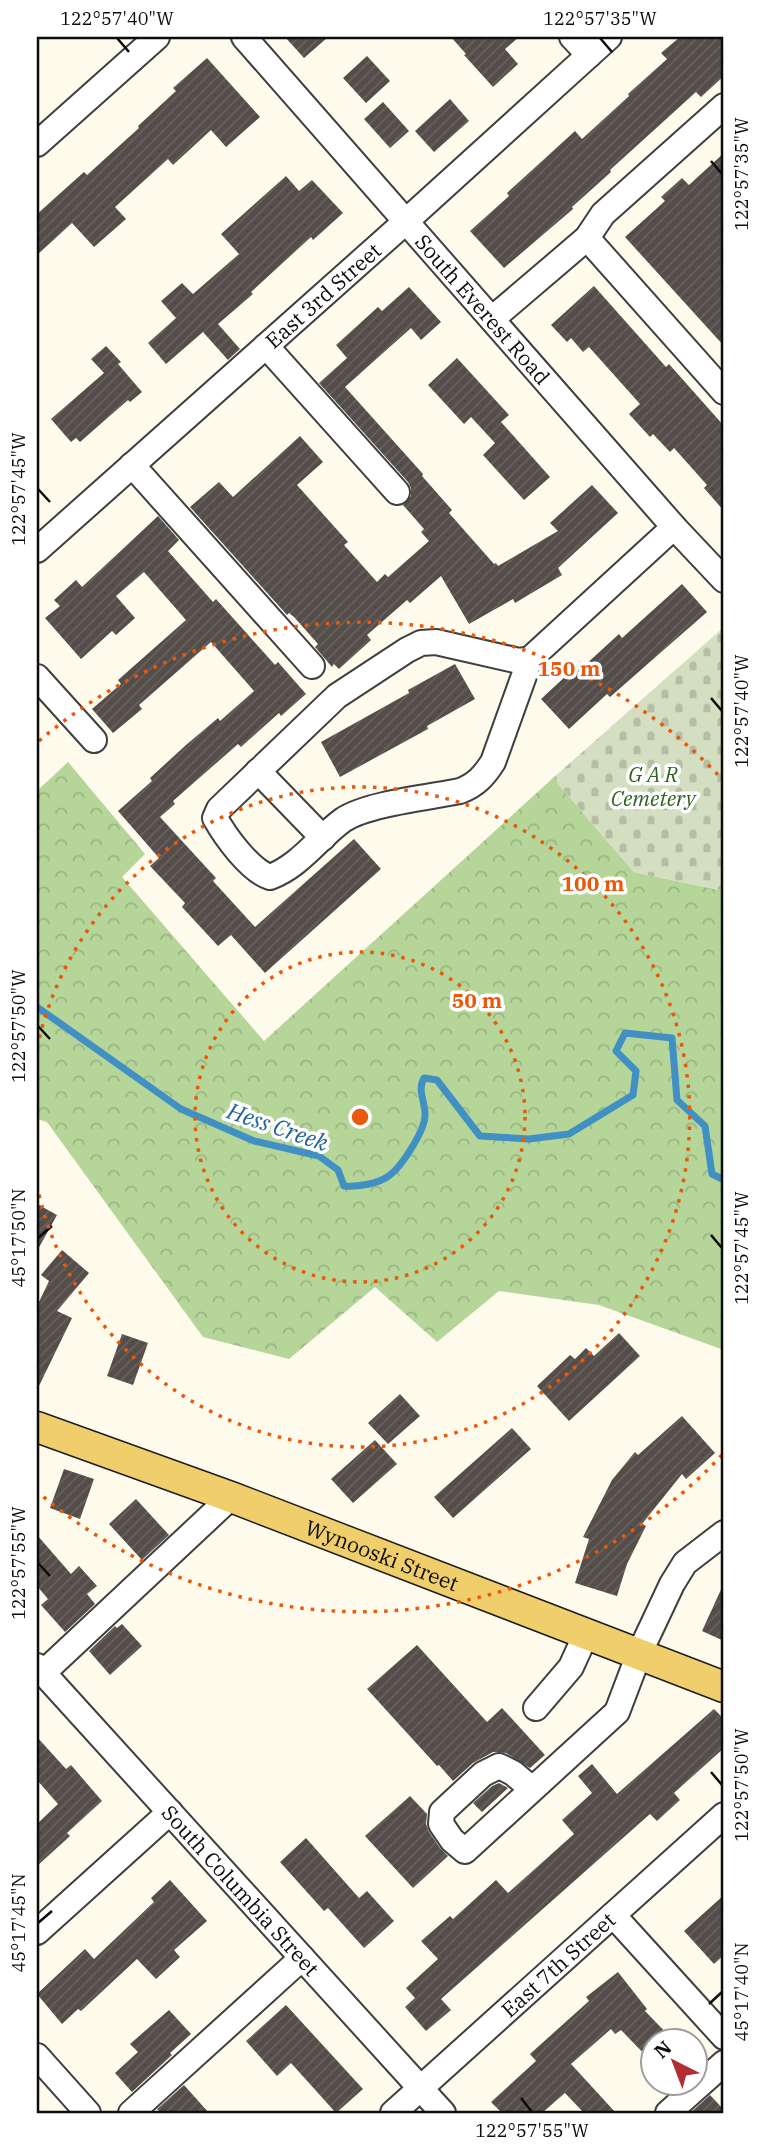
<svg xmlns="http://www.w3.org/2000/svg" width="761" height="2150" viewBox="0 0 761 2150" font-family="'IBM Plex Serif',serif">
<defs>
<pattern id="forest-crowns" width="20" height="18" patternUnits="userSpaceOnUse" patternTransform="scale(1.75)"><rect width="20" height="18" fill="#b5d599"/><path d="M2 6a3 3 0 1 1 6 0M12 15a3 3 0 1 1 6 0" fill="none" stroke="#9ab683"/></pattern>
<pattern id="cemetery-stones" width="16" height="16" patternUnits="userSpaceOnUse" patternTransform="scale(1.75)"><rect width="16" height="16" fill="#d4dec0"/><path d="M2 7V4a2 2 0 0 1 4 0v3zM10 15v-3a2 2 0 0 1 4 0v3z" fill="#b5bda4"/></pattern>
<pattern id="building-hatch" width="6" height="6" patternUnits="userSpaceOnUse" patternTransform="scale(1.75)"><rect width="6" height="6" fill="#544d49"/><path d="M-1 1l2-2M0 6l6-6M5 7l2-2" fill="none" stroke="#68625f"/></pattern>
</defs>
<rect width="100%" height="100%" fill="#fefaec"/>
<!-- forest -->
<path fill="url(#forest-crowns)" d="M68,762L145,854L122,877L264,1041L553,778L634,872L724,891V1350L599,1305L499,1291L437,1342L375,1287L289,1359L203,1337L47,1122L37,1119V791Z"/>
<!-- cemetery -->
<path fill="url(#cemetery-stones)" d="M724,627V891L634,872L553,778Z"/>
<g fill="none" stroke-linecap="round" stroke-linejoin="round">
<!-- stream -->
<path stroke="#4190c3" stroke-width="7" d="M37,1007L181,1109L254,1141L319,1156L338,1170L344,1186C357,1187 379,1184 390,1175C402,1166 426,1129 425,1114C425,1101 417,1090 424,1078L437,1080L480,1136L529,1139L569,1134L633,1095L636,1071L616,1051L625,1033L672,1038L677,1100L705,1126L712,1174L724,1180"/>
</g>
<!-- building -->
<path fill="url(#building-hatch)" d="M285,37H328L304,58Z
M451,37H519L505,49L518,64L493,87L464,55L466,54Z
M680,37H724V76L701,97L696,92L610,170L611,172L572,207L573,209L504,268L470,231L509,196L507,193L575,131L582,139L629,96L628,94L667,59L661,53Z
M367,56L390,81L366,103L343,78Z
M207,58L260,117L226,147L211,130L173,165L168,159L115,207L126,219L94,247L72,223L37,255V214L84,172L87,175L139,128L138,126L176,91L173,88Z
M450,99L469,121L434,152L415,131Z
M383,102L409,131L390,148L364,119Z
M724,153V346L625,237L665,201L661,197L682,178L689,185Z
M286,176L299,191L312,180L343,213L313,240L311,237L251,292L253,294L218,324L240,349L228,360L203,332L166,364L148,343L176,318L161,301L182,283L193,294L239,254L221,234Z
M594,286L666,367L669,364L724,426V511L704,488L707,485L674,448L670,452L653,434L650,437L629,414L640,404L589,347L583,352L571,338L567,342L551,325Z
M409,287L441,322L421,340L411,328L345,387L423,474L422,476L452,510L449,513L494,564L496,563L498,566L558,531L550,523L592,485L618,513L558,568L562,575L515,603L513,599L469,624L441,576L410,603L407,600L367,635L371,640L339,669L334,664L332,667L315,647L318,644L294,617L289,613L287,615L190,507L219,482L233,497L300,436L323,462L297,485L348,542L344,545L377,582L385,574L388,577L429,541L421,532L424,529L403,505L411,496V488L408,482L319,383L347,358L336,345L378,307L382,311Z
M106,346L121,362L118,364L142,392L130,402L128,400L80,442L76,438L71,442L51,419L104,373L91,359Z
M457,358L509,415L501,422L550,477L524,500L483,455L495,443L471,417L464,424L428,385Z
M158,516L179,540L168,551L213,602L216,599L275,665L278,662L306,694L281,716L279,713L241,747L238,744L173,801L175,804L160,817L216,878L213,881L255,927L354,839L381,869L265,973L231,935L218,946L182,907L185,903L150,866L159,858L118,811L152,781L150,778L186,745L218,718L220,721L254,691L211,642L139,705L142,709L113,733L92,709L121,684L118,680L186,620L144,572L116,596L135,618L116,635L112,631L81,659L45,618L60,606L54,600L76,580L82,587Z
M682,584L707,612L610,697L607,694L569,729L541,699L581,662L584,666L619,634L622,638Z
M455,664L475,699L427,726L428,729L340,777L321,742L409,693L408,690Z
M37,1204L57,1215L37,1251Z
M62,1250L89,1273L57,1311L72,1318L37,1390V1301L39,1302L49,1281L41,1275Z
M619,1333L640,1356L569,1421L537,1386L570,1355L575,1359L586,1348L594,1356Z
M122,1334L148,1343L133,1385L107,1376Z
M400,1394L420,1416L388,1444L368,1423Z
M682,1416L715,1453L686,1479L682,1474L642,1524L646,1526L627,1564L617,1596L575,1583L589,1539L583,1537L612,1480L635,1452L638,1455Z
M512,1428L531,1449L453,1518L434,1497Z
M375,1440L397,1464L353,1503L331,1479Z
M64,1469L94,1479L80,1519L50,1508Z
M136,1499L169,1535L142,1560L109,1524Z
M37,1535L71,1574L79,1566L97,1586L87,1594L95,1604L65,1632L41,1605L48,1599L37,1586Z
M724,1583V1641L702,1631Z
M122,1624L142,1646L110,1675L89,1651L115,1626L117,1628Z
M417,1645L487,1722L502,1708L545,1755L530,1768L506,1753L493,1752L473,1763L453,1781L439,1765L437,1766L367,1689Z
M714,1709L724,1719V1748L674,1793L680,1800L657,1821L650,1814L441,1999L451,2010L426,2031L405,2007L415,1998L406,1988L438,1959L421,1941L450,1916L453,1919L496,1880L508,1893L574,1834L562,1820L592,1793L578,1776L592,1764L617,1794Z
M37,1737L66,1769L71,1765L102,1801L67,1833L70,1836L37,1866V1824L58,1804L37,1780Z
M499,1783L508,1788L482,1812L473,1803L492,1786Z
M410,1796L427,1814L426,1824L429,1832L440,1848L448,1856L413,1888L365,1836Z
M306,1838L359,1898L367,1891L394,1921L364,1948L328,1908L324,1911L280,1862Z
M170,1880L207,1921L174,1950L180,1957L156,1979L137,1959L81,2011L78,2009L62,2024L37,1994L85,1949L94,1959L154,1902L151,1898Z
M724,1895V1955L714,1964L684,1931Z
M618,1972L647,2009L645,2011L674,2041H653V2063L621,2030L615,2034L611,2029L571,2064L616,2113H584L565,2093L542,2113H502L491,2102L536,2061L530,2054L589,2001L586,1997Z
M286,2005L363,2089L336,2113L291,2063L277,2076L246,2041Z
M169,2010L191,2034L170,2053L172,2055L132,2092L115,2073L138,2052L130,2044Z
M184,2085L209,2113H161L157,2109Z
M710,2095L724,2110V2113H690Z"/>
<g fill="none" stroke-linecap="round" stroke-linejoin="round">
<!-- minor casing -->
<g stroke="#3f3f3f" stroke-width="28">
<g id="minor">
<path id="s1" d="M244,37L674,527L724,580"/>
<path d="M572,37L589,55"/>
<path d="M37,144L157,37"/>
<path d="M587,238L724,392"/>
<path d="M492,319L587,238L603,214L724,106"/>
<path d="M266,346L397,492"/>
<path d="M132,465L312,666"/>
<path id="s2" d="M37,550L393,233L609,37"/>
<path d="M530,659L493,762C484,776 476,785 460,791C430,797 366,804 343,820C318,838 300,866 270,877C250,871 225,836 215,818L219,809L337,696L407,650L421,643L436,642L519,661L530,659L674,527"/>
<path d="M37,677L94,740"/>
<path d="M258,771L323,838"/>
<path id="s3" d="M37,1666L443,2113"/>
<path d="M43,1673L231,1497"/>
<path d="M536,1708L571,1667L586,1634"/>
<path d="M532,1789L513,1773L499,1766L483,1774L442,1812L441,1824L452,1840L465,1851L617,1712L639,1654L672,1584L685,1563L724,1533"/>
<path d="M613,1915L724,2037"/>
<path d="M37,1932L170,1812"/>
<path d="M37,2056L88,2113"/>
<path d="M131,2113L302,1958"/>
<path id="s4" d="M393,2113L724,1815"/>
<path d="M668,2113L724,2063"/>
</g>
</g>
<!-- major casing -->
<g stroke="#1d1d1d" stroke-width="33">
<g id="major">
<path id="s5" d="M37,1427L231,1497L724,1687"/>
</g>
</g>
<!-- minor -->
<use href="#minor" stroke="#fff" stroke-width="24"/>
<!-- major -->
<use href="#major" stroke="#efce6b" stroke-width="30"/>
</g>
<!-- ticks -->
<path fill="none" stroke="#0c0c0c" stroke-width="2.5" d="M117,38L129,52M600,38L612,52M711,161L722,174M38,489L50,502M711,698L722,711M38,1026L50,1039M711,1235L722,1248M38,1238L52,1226M38,1563L50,1576M711,1772L722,1785M38,1923L52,1911M709,2004L722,1992M521,2098L532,2112"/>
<!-- distance rings -->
<g fill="none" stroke="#e8590c" stroke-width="3.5" stroke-dasharray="3.5 7">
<circle cx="360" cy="1117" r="165"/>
<path d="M37 1048A330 330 0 1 1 37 1186"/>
<path d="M722 1455A495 495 0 0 1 39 1493M39 741A495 495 0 0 1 722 779"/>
</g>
<g text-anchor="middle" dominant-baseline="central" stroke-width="7" stroke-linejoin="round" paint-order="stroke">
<!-- street labels -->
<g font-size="21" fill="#0c0c0c" stroke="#fff">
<text stroke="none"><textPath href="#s2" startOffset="383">East 3rd Street</textPath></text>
<text stroke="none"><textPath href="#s1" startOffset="362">South Everest Road</textPath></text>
<text stroke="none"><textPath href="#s5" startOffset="368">Wynooski Street</textPath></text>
<text stroke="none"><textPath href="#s3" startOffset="303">South Columbia Street</textPath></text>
<text stroke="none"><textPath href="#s4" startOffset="222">East 7th Street</textPath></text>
</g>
<!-- park labels -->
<g font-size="21" font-style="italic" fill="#2f5f21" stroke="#fff">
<text x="653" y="774">G A R<tspan x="653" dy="24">Cemetery</tspan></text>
</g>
<!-- water labels -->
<g font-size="23" font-style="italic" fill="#1f6295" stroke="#fff">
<text transform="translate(278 1126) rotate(19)">Hess Creek</text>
</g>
</g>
<circle cx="360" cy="1117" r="10" fill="#e8590c" stroke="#fff" stroke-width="3.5"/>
<g font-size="21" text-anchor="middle" font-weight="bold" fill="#e8590c" stroke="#fff" stroke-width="7" stroke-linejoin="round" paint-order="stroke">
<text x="569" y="676">150 m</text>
<text x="593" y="891">100 m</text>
<text x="477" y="1008">50 m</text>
</g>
<!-- border -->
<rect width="761" height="2150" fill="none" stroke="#ffffff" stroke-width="77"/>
<!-- north arrow -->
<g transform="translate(674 2062) rotate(318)"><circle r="33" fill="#ffffff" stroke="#9e9e9e" stroke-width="2"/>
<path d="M0-5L12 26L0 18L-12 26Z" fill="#b22e35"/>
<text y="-10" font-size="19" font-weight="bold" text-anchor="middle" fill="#0c0c0c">N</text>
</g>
<rect x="38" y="38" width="684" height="2074" fill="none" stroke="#0c0c0c" stroke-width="2.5"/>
<g font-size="18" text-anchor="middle" fill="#0c0c0c">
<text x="117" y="25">122°57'40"W</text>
<text x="600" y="25">122°57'35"W</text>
<text transform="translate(742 174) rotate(-90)" y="6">122°57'35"W</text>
<text transform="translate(19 489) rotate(-90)" y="6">122°57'45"W</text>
<text transform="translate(742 711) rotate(-90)" y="6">122°57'40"W</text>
<text transform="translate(19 1026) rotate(-90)" y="6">122°57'50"W</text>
<text transform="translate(19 1238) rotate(-90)" y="6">45°17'50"N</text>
<text transform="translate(742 1248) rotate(-90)" y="6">122°57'45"W</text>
<text transform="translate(19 1563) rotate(-90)" y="6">122°57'55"W</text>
<text transform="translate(742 1785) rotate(-90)" y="6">122°57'50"W</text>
<text transform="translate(19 1923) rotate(-90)" y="6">45°17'45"N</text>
<text transform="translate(742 1992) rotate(-90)" y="6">45°17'40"N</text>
<text x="532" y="2137">122°57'55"W</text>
</g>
</svg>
